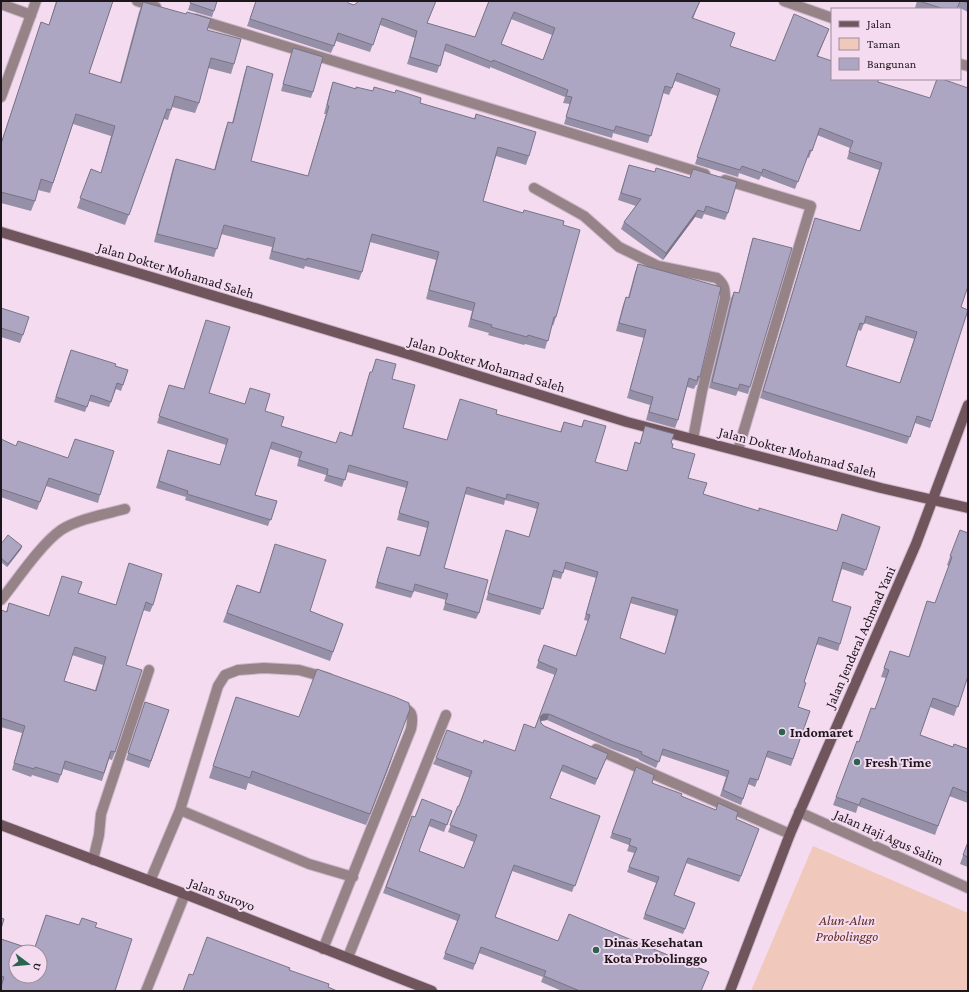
<svg xmlns="http://www.w3.org/2000/svg" width="969" height="992" viewBox="0 0 969 992" font-family="'Crimson Pro',serif">
<rect width="100%" height="100%" fill="#f4dbf0"/>
<!-- green -->
<path fill="#f1c8bc" d="M813,846L968,913V991H751Z"/>
<g fill="none" stroke-linecap="round" stroke-linejoin="round">
<!-- service casing -->
<g stroke="#cdb8ca" stroke-width="12">
<path id="service" d="M180,810L309,864L353,877
M150,881L180,810L218,686L225,675L238,670L264,668L299,670L328,678
M323,949L411,729C414,714 412,711 399,705"/>
</g>
<!-- minor casing -->
<g stroke="#cdb8ca" stroke-width="12">
<path id="minor" d="M137,1L156,7
M784,1L832,18
M1,4L31,15
M196,19L705,174
M960,64L968,66
M725,180L811,206L738,450
M534,188L584,216L619,247L658,266L717,278C724,284 725,288 725,298L702,391L693,439
M1,600C17,580 41,544 61,530C78,519 106,514 125,509
M596,749L790,834
M93,860L99,835L101,814L149,670
M348,957L446,715
M146,991L185,894"/>
</g>
<!-- tertiary casing -->
<g stroke="#cdb8ca" stroke-width="12">
<path id="tertiary" d="M1,97L36,1
M799,812L968,888"/>
</g>
<!-- secondary casing -->
<g stroke="#cdb8ca" stroke-width="12">
<path id="secondary" d="M1,232L408,354L627,422L881,488L968,508
M1,825L185,894L432,991
M730,991L790,834L916,544L968,405"/>
</g>
<!-- service -->
<use href="#service" stroke="#968387" stroke-width="10"/>
<!-- minor -->
<use href="#minor" stroke="#968387" stroke-width="10"/>
<!-- tertiary -->
<use href="#tertiary" stroke="#968387" stroke-width="10"/>
<!-- secondary -->
<use href="#secondary" stroke="#70565c" stroke-width="10"/>
</g>
<!-- wall -->
<path fill="#958fa7" fill-rule="evenodd" d="M56,1H113L89,73L120,83L139,12L143,2L207,30L234,64L231,74L208,68L199,103L195,113L172,107L168,120L164,119L125,225L77,208L91,169L101,173L111,136L73,124L50,193L38,190L35,201L31,211L1,203V143L41,22L49,25Z
M191,1H217L212,17L188,10Z
M256,1L348,3L354,5L358,2V1H436L427,23L475,37L489,1H700L693,18L730,46L775,61L826,36L818,56L832,79L878,82L961,307L932,421L930,428L915,423L907,444L760,398L815,218L860,231L879,170L847,159L850,148L817,135L809,158L807,157L795,189L761,176L759,180L739,173L738,177L695,164L717,96L675,81L669,95L663,93L648,143L613,133L612,138L564,124L570,104L563,103L565,97L490,67V69L444,51L437,73L407,64L415,38L380,25L370,52L336,41L331,53L247,26ZM511,19L552,35L543,60L501,44ZM864,323L914,339L900,383L846,366L858,330L861,331Z
M917,1H968V12L958,7L957,9H919L915,8Z
M293,48L313,92L311,98L281,91Z
M247,66L251,161L308,176L326,114H324L330,91L333,82L356,89L420,103L474,119L476,114L529,156L526,165L496,156L483,201L563,225L556,317L553,326L552,325L545,349L525,344L524,345L488,335L489,333L468,327L472,311L426,299L436,260L370,242L362,272L359,280L305,266L304,269L269,259L272,247L221,234L214,257L154,242L173,167L176,159L214,170L225,130L228,122L232,123L244,75Z
M629,165L728,213L725,220L704,214L702,219L695,217L663,260L621,229L624,222L636,206L618,200Z
M753,238L750,387L748,394L738,391L736,396L709,388L731,298L734,292L739,293L751,244Z
M638,264L700,377L697,385H696L694,389L687,387L678,420L675,428L646,420L650,405L627,398L644,338L616,331L623,305L626,297L628,298L635,272Z
M1,308L23,335L20,343L1,337Z
M206,320L209,393L265,411L281,426L336,443L351,436L368,378L370,372H372L376,359L392,379L403,428L447,440L496,414L560,432L564,422L581,427L584,420L595,462L627,471L635,442L640,443L645,426L671,443L672,448L688,478L703,494L758,511L836,531L880,527L863,576L842,569L832,601L840,644L838,651L816,644L804,682L798,707L810,711L791,766L766,757L755,787L748,784L741,805L720,796L726,777L661,755L656,768L639,760V759L612,749L547,720L541,721V723L544,726L608,754L595,785L561,771L550,798L600,816L572,892L512,871L495,917L558,941L702,991H562L541,982L543,977L479,953L473,970L443,959L457,921L383,893L412,816L415,817L452,811L444,832L429,826L419,851L464,868L474,842L448,832L458,806H459L470,778L433,764L436,758L483,743L515,751L535,728L555,675L536,668L544,645L576,656L588,621L584,620L596,578L564,569L561,579L552,577L540,615L486,600L506,530L529,537L537,509L505,500L504,505L465,494L444,568L479,613L476,619L443,610L446,600L414,591L411,598L375,588L387,547L419,556L427,528L397,520L406,488L347,472L342,487L324,481L326,475L297,466L299,458L270,449L255,495L277,501L268,526L185,500L186,497L156,488L168,450L220,465L226,445L157,423L167,391L184,389ZM630,603L675,616L665,654L620,638Z
M69,355L115,366L128,370L121,391L116,389L109,407L89,401L85,412L54,402Z
M1,439L100,495L98,503L46,486L37,510L1,497Z
M960,530L968,676L954,716L930,707L920,735L953,747L968,749V803L949,796L935,835L858,806L856,813L833,805L857,741L859,742L875,709L886,678L881,677L890,651L909,657L927,601L935,603L949,566L947,565Z
M1,544L22,546L21,549L7,567L1,562Z
M275,544L310,611L343,624L330,661L223,622L237,585L259,593Z
M129,563L153,605L150,612L143,610L126,665L115,752L112,760L109,759L102,781L63,769L58,783L32,775L31,777L12,770L22,733L1,727V610L6,612L9,603L49,616L62,576L78,593L116,605ZM72,655L103,665L95,690L64,681Z
M236,697L391,761L366,825L248,783L246,790L209,778Z
M145,702L169,710L149,768L126,760Z
M636,767L652,783L681,796L759,829L739,882L686,863L674,895L695,903L683,934L643,919L656,883L627,872L634,853L627,851L629,845L610,838Z
M968,842V867L960,864Z
M46,915L79,925L95,927L1,991V939L34,950Z"/>
<!-- shaded-wall -->
<path fill="#797488" d="M700,1L690,25L692,18Z
M698,210L695,217L663,260L666,253Z
M22,546L21,549L7,567L8,564Z
M543,714H549L547,720L540,721V717Z
M395,749L391,761L366,825L370,814Z"/>
<!-- building -->
<path fill="#ada6c2" stroke="#797488" fill-rule="evenodd" d="M57,1H113L89,73L121,83L143,2L186,14L187,12L211,19L207,30L241,39L234,64L211,58L199,103L175,96L171,110L167,109L129,215L80,198L91,169L101,173L115,126L76,114L53,183L41,179L35,201L1,192V144L41,22L49,25Z
M191,1H217L214,11L190,3Z
M256,1H347L348,3L354,5L359,1H436L427,23L475,37L489,1H700L692,18L735,33L730,46L775,61L794,14L829,29L817,56L832,61V79H878V82L930,98L937,79H942L968,88V286L961,307L968,310L932,421L917,416L910,437L763,391L815,218L860,231L882,163L849,152L853,141L820,128L812,151L810,150L798,182L763,169L762,173L742,166L740,170L697,157L720,89L677,73L672,88L665,86L651,136L616,126L614,131L566,117L572,97L566,96L568,90L493,60L492,62L446,44L440,66L410,57L417,31L382,18L373,45L338,33L334,46L250,19ZM514,12L555,28L543,60L501,44ZM866,316L917,332L900,383L846,366L860,323L864,324Z
M919,1H960L957,9H944Z
M962,1H968V3Z
M293,48L323,57L313,92L283,84Z
M247,66L273,74L251,161L308,176L329,106L327,105L333,82L356,89V87L373,91L374,87L395,93L396,90L421,98L420,103L475,119L476,114L536,132L529,156L498,147L483,201L523,213L524,210L564,221L563,225L580,230L556,317H554L548,341L528,335L527,337L491,327L492,325L471,319L475,303L429,290L439,252L372,234L362,272L307,258V260L272,251L275,238L224,225L217,249L157,234L176,159L215,170L228,122L233,123Z
M629,165L655,172L656,168L690,178L693,169L737,182L728,213L706,206L704,212L698,210L666,253L624,222L641,199L621,193Z
M753,238L792,248L750,387L740,384L738,389L712,382L734,292L739,293Z
M638,264L721,287L700,377L698,376L697,381L689,378L678,420L649,412L653,397L630,390L646,330L619,323L626,297L629,298Z
M1,308L29,317L23,335L1,328Z
M206,320L230,327L209,393L245,404L250,388L270,394L265,411L284,417L281,426L336,443L340,432L352,436L370,372H372L376,359L396,364L392,379L415,385L403,428L447,440L460,399L497,410L496,414L561,432L564,422L582,427L584,420L606,426L595,462L627,471L635,442L640,444L645,426L674,434L671,443L673,444L672,448L695,454L688,478L707,483L703,494L759,511V508L837,531L842,514L880,527L866,570L843,562L832,601L851,607L840,644L819,637L804,682L806,683L798,707L810,711L793,759L768,751L758,780L750,778L743,799L723,790L729,771L663,749L659,762L641,754L642,752L614,742L549,714H543L540,717L541,723L544,726L608,754L597,779L563,765L550,798L600,816L575,886L514,865L495,917L558,941L569,914L709,972L701,991H580L544,976L546,971L481,947L475,964L445,953L460,915L386,887L412,816L415,817L422,799L452,811L447,825L431,819L419,851L464,868L477,835L450,825L458,806H459L472,771L436,758L447,730L483,743L484,740L515,751L524,724L535,728L557,669L538,661L544,645L576,656L590,615L586,614L598,572L566,562L563,573L554,570L543,609L488,593L506,530L529,537L539,503L507,494L506,499L467,487L444,568L488,580L479,613L445,603L448,594L415,584L413,592L377,582L387,547L420,556L429,522L399,513L408,482L349,465L345,480L327,475L328,469L299,460L302,452L272,442L255,495L277,501L271,520L187,494L188,491L159,481L168,450L220,465L228,439L159,416L169,385L184,389ZM632,597L678,610L665,654L620,638Z
M71,350L116,364L115,366L128,370L123,385L117,383L111,402L91,395L87,407L56,397Z
M1,439L16,446L18,441L68,458L75,439L114,451L100,495L49,478L40,502L1,489Z
M960,530L968,533V676L958,707L933,698L920,735L953,747L954,744L968,749V793L953,787L938,826L862,798L859,805L836,797L857,741L859,742L871,708L875,709L889,670L884,668L890,651L909,657L927,601L935,603L952,557L950,556Z
M8,535L22,546L8,564L1,558V544Z
M275,544L326,560L310,611L343,624L333,652L227,613L237,585L260,593Z
M129,563L162,574L153,605L146,602L126,665L142,670L115,752L111,751L104,773L65,761L61,775L35,767L34,769L14,763L25,726L1,718V610L7,612L9,603L49,616L62,576L82,582L78,593L116,605ZM75,647L106,657L96,691L64,681Z
M317,669L395,697L409,703V705L410,709L395,749L370,814L252,771L250,778L213,766L236,697L299,717Z
M145,702L169,710L151,761L128,753Z
M636,767L654,775L652,783L682,794L681,796L716,810L718,803L738,812L736,819L759,829L741,876L688,858L674,895L695,903L685,929L645,914L659,877L629,867L637,848L629,845L631,839L612,833Z
M968,842V857L963,855Z
M46,915L79,925L82,918L97,923L95,927L132,939L115,991H1V987L4,977L1,976V939L34,950ZM16,952H40V976H16Z
M1,918L4,919L1,929Z
M207,937L290,968L289,970L329,984L328,987L337,991H183L189,974L193,975Z"/>
<!-- markers -->
<g fill="#29644e" stroke="#f4dbf0" stroke-width="1.5">
<circle cx="782" cy="732" r="4"/>
<circle cx="857" cy="762" r="4"/>
<circle cx="596" cy="950" r="4"/>
</g>
<g text-anchor="middle" dominant-baseline="central" stroke-width="4" stroke-linejoin="round" paint-order="stroke">
<!-- street labels -->
<g font-size="14" fill="#1e161d" stroke="#f4dbf0">
<text transform="translate(176 270) rotate(17)">Jalan Dokter Mohamad Saleh</text>
<text transform="translate(487 364) rotate(17)">Jalan Dokter Mohamad Saleh</text>
<text transform="translate(798 452) rotate(15)">Jalan Dokter Mohamad Saleh</text>
<text transform="translate(860 637) rotate(-66)">Jalan Jenderal Achmad Yani</text>
<text transform="translate(889 837) rotate(24)">Jalan Haji Agus Salim</text>
<text transform="translate(222 894) rotate(21)">Jalan Suroyo</text>
</g>
<!-- poi labels -->
<g font-size="14" font-weight="bold" fill="#1e161d" stroke="#f4dbf0" text-anchor="start">
<text x="790" y="732">Indomaret</text>
<text x="865" y="762">Fresh Time</text>
<text x="604" y="942">Dinas Kesehatan<tspan x="604" dy="16">Kota Probolinggo</tspan></text>
</g>
<!-- park labels -->
<g font-size="14" font-style="italic" fill="#622d1e" stroke="#f4dbf0">
<text x="847" y="920">Alun-Alun<tspan x="847" dy="16">Probolinggo</tspan></text>
</g>
</g>
<!-- border -->
<rect width="969" height="992" fill="none" stroke="#1e161d" stroke-width="4"/>
<!-- legend -->
<rect x="831" y="8" width="130" height="72" fill="#f4dbf0" stroke="#9e8c9c"/>
<rect x="839" y="21" width="20" height="6" fill="#70565c" stroke="#9e8c9c"/>
<text x="867" y="28" font-size="12" fill="#1e161d">Jalan</text>
<rect x="839" y="38" width="20" height="12" fill="#f1c8bc" stroke="#9e8c9c"/>
<text x="867" y="48" font-size="12" fill="#1e161d">Taman</text>
<rect x="839" y="58" width="20" height="12" fill="#ada6c2" stroke="#9e8c9c"/>
<text x="867" y="68" font-size="12" fill="#1e161d">Bangunan</text>
<!-- north arrow -->
<g transform="translate(28 964) rotate(106)"><circle r="19" fill="#f4dbf0" stroke="#9e8c9c"/>
<path d="M0-3L7 15L0 10L-7 15Z" fill="#29644e"/>
<text y="-6" font-size="11" font-weight="bold" text-anchor="middle" fill="#1e161d">U</text>
</g>
</svg>
